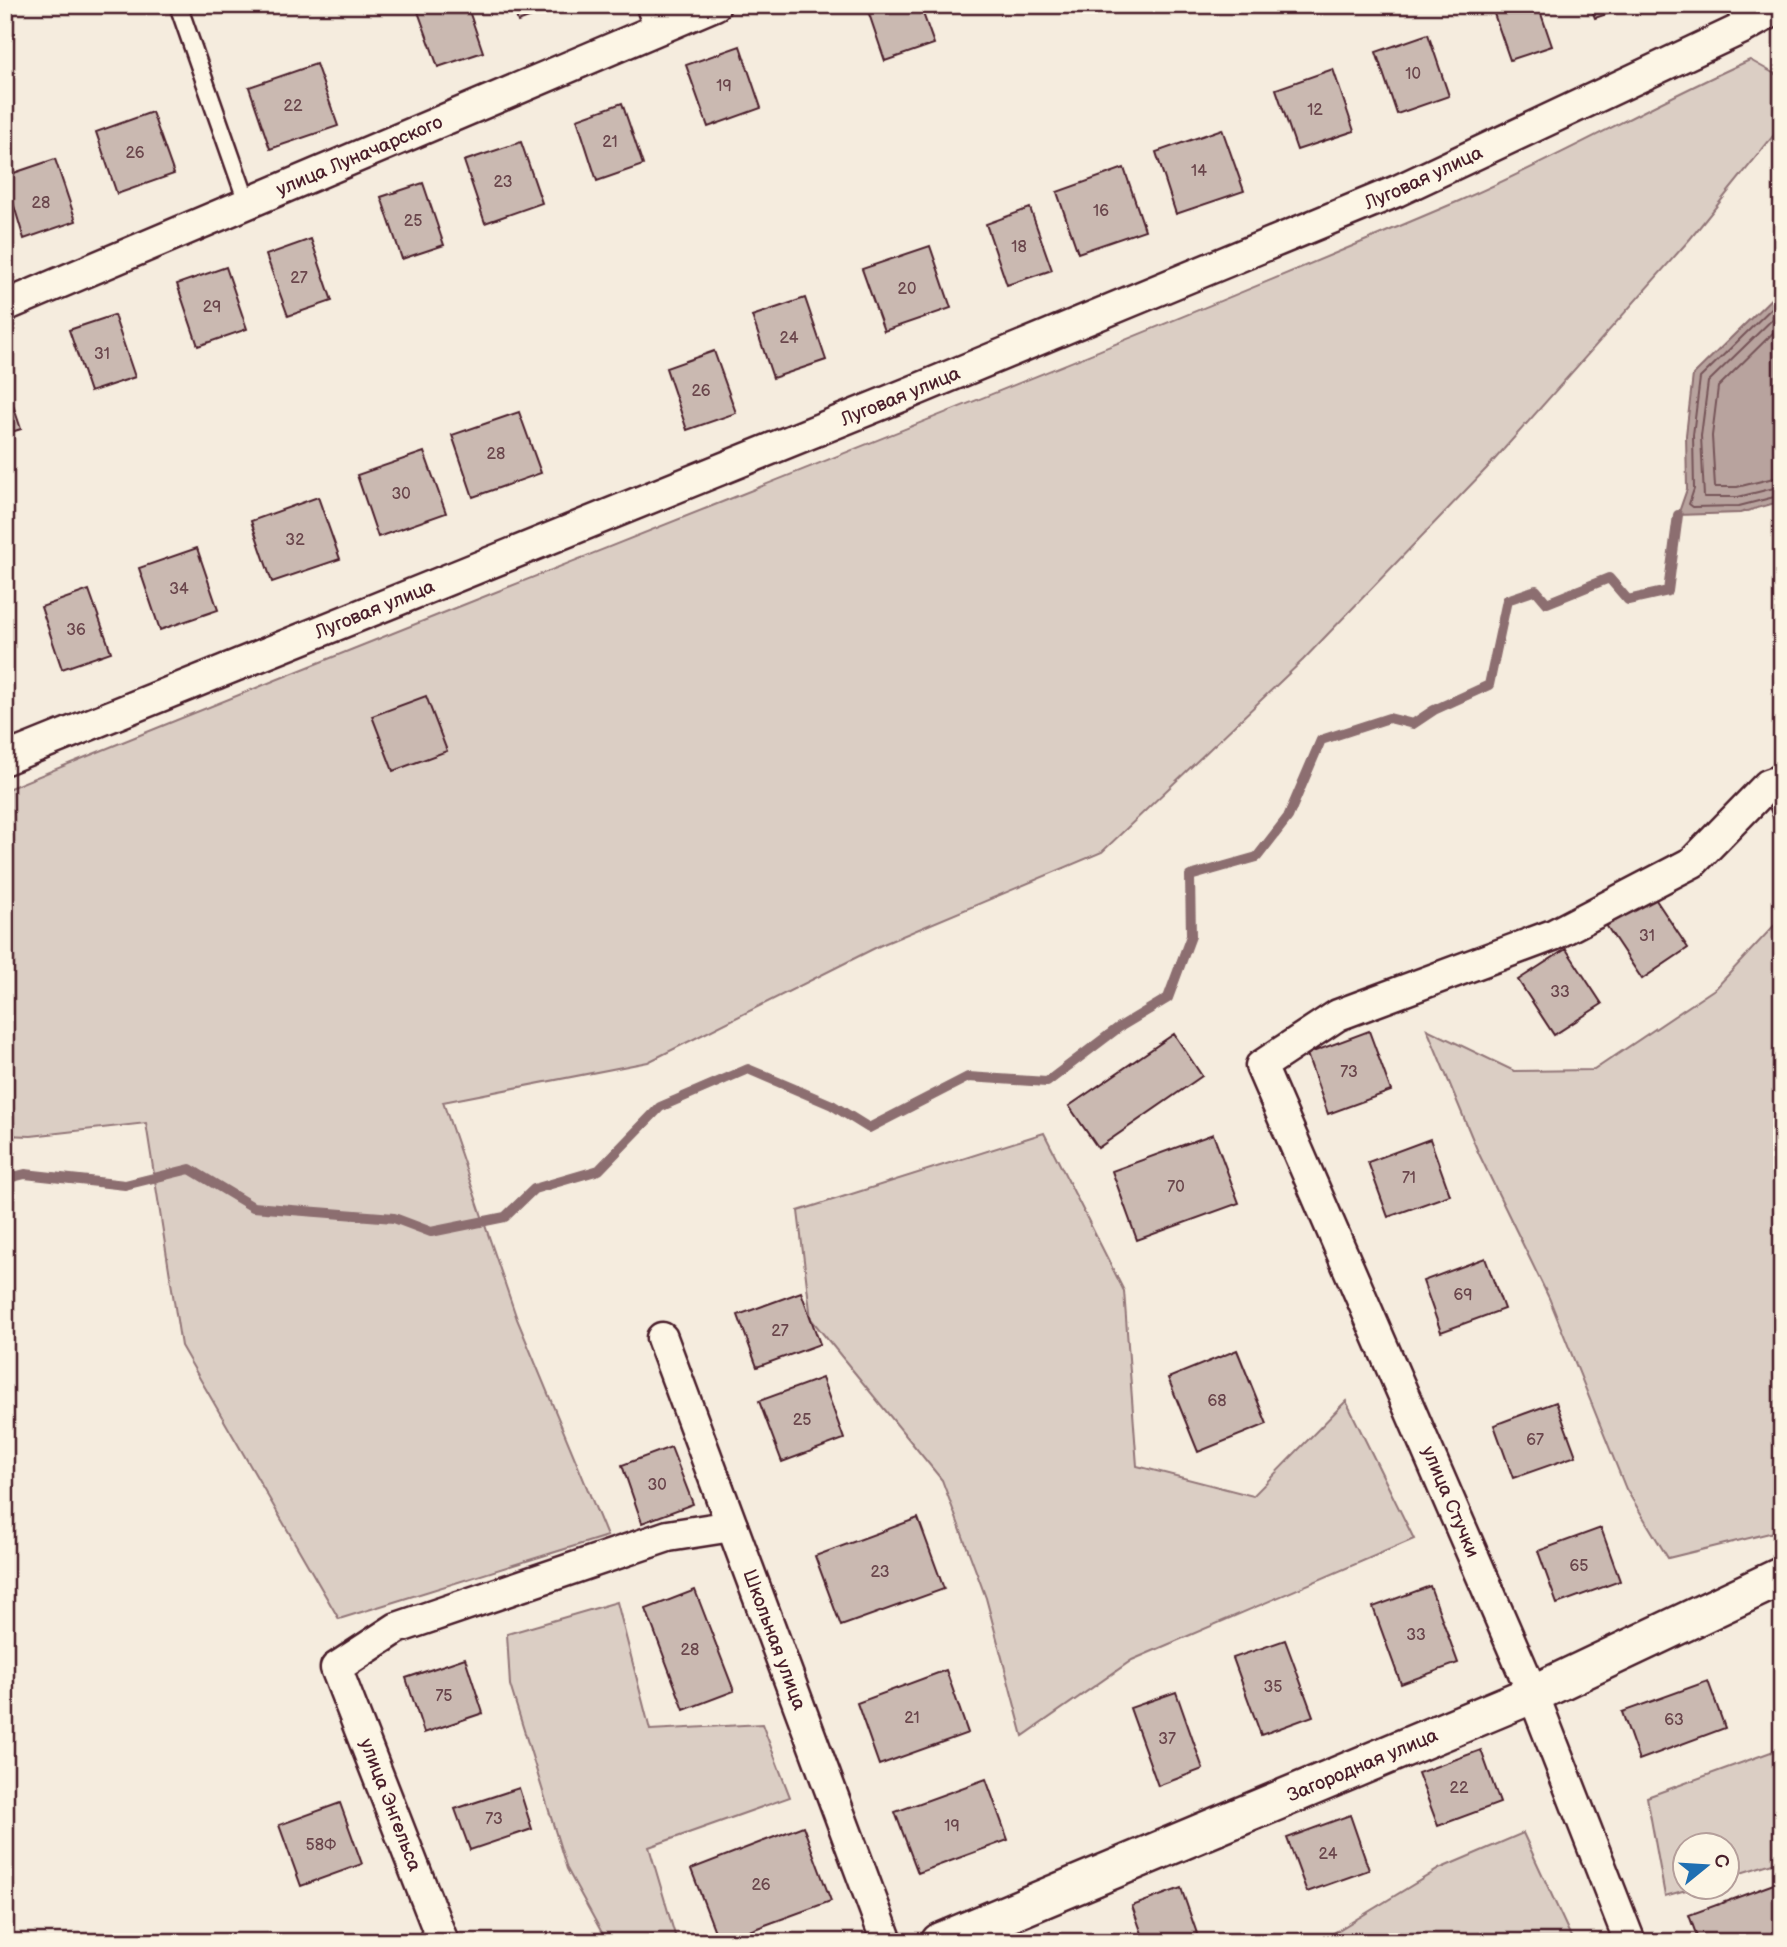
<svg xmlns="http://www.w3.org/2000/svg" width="1787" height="1947" viewBox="0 0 1787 1947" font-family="'Balsamiq Sans',sans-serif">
<rect width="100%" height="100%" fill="#f5ecde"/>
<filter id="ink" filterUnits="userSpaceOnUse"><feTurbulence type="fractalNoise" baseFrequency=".0143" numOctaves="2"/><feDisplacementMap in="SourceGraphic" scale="14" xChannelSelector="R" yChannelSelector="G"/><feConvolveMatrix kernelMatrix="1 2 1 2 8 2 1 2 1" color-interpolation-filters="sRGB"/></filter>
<g filter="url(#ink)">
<!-- green -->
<path fill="#dbcec4" stroke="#927678" stroke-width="2" d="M1750,60L1782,78V125L1690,239L1488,467L1303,660L1102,852L881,945L648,1062L443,1102L517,1319L607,1536L339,1619L181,1346L146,1123L31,1136L5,1135V790C488,591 978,406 1459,201C1557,159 1651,104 1750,60Z
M1781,918L1782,1530L1668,1558L1626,1489L1549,1298L1478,1152L1427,1029L1514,1071L1594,1070L1716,988Z
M1044,1133L1124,1291L1137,1466L1253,1496L1346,1401L1414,1539L1132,1660L1023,1736L986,1598L942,1480L811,1319L798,1211Z
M617,1602L650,1730L762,1724L790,1797L649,1847L677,1942H607L567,1869L510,1685L507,1634Z
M1782,1748V1860L1728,1877V1846H1686V1888H1693L1665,1896L1647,1797Z
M1523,1833L1573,1941L1319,1942L1439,1869Z"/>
<!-- water -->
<path fill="#b8a39e" stroke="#8c6e70" stroke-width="2" d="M1782,288V501L1740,513L1678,515L1687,489L1686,435L1693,375Z"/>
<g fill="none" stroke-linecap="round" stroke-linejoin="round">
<!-- shore -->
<path stroke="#765459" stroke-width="2" d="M1782,298L1700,378L1693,435L1694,489L1689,504L1693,507L1739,506L1782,495
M1782,310L1708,382L1701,436L1704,497H1738L1782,486
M1782,324L1718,387L1712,436L1715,487H1737L1782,476"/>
<!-- stream -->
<path stroke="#8c6e70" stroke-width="10" d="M5,1179L25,1174L125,1185L190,1169L253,1207L394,1218L431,1232L505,1217L534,1189L599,1170L660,1107L748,1069L832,1105L869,1128L968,1077L1047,1082L1118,1028L1168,998L1191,936L1190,876L1257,857L1288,817L1321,740L1389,718L1413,724L1434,710L1489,685L1507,600L1536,590L1547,603L1609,578L1628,600L1668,591L1678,515"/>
</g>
<!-- building -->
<path fill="#cab9b1" stroke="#4a1f2b" stroke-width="2" d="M467,5L483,52L438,67L416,6Z
M513,5H565L518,22Z
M866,5H920L934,44L885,61Z
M1491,5H1538L1552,46L1510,60Z
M1590,5H1633L1595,18Z
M1428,34L1449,96L1397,114L1376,52Z
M740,46L761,108L708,127L686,65Z
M316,64L338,126L270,149L249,87Z
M1333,69L1354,131L1297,150L1276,89Z
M622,103L643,165L597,181L577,119Z
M152,112L174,174L117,194L96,132Z
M1222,129L1244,191L1176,214L1156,152Z
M521,142L542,203L485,223L464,161Z
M55,159L76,221L24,239L5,176Z
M1124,168L1145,230L1078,253L1057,192Z
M423,183L444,245L402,259L381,197Z
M1030,208L1052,270L1007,285L986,224Z
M311,239L332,301L288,316L266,255Z
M930,246L951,308L884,331L862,269Z
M226,267L247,329L198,346L177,284Z
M805,298L826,360L773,378L752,316Z
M114,315L135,377L90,392L69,330Z
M714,351L736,413L687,430L666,368Z
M5,381L21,429L5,434Z
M519,412L541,473L473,497L452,435Z
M424,452L446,513L378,537L357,475Z
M318,497L340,559L272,582L251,521Z
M197,548L218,610L160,630L139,568Z
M89,590L111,652L62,669L41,607Z
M426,696L447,751L393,771L372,716Z
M1782,805V841L1770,809Z
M1652,894L1688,948L1642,979L1606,925Z
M1566,949L1602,1004L1554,1035L1518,980Z
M1369,1031L1391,1091L1328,1114L1307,1054Z
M1174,1034L1202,1076L1098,1148L1069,1106Z
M1213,1134L1239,1203L1137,1240L1112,1171Z
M1430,1139L1450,1195L1388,1217L1368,1162Z
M1485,1258L1504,1309L1441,1332L1423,1281Z
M801,1292L820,1344L757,1367L738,1315Z
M1237,1350L1267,1424L1198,1452L1168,1378Z
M822,1378L844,1439L782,1462L759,1401Z
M1556,1402L1576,1456L1513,1478L1494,1425Z
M671,1447L693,1504L642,1523L622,1465Z
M918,1518L944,1589L841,1626L815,1556Z
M1601,1528L1620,1581L1557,1604L1538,1551Z
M1430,1586L1458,1663L1401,1684L1373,1607Z
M695,1590L734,1691L684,1710L646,1609Z
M1285,1640L1313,1716L1261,1735L1233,1658Z
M465,1658L483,1713L424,1733L406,1678Z
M946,1670L968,1733L879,1765L857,1703Z
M1708,1681L1725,1728L1639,1760L1622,1712Z
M1176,1692L1203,1769L1158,1786L1130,1708Z
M1481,1750L1500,1803L1438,1826L1418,1773Z
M986,1779L1008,1840L918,1873L895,1812Z
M519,1788L532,1829L470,1850L455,1809Z
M340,1803L362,1864L301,1886L279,1825Z
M1350,1815L1369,1870L1307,1892L1287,1838Z
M803,1826L831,1901L719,1942L691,1869Z
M1782,1881V1942H1699L1689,1915Z
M1181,1888L1200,1942H1145L1132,1906Z
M572,1932L575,1942H543Z
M1050,1932L1054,1942H1024Z"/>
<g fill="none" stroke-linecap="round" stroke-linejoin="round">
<!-- service casing -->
<g stroke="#4a1f2b" stroke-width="21">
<path id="service" d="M178,5L247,202
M644,5L653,30
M1734,5L1743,28"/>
</g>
<!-- minor casing -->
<g stroke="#4a1f2b" stroke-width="35">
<g id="minor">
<path id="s1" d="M5,306L715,5"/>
<path id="s2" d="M5,759L909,393L1397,191L1743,28L1782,6"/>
<path id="s3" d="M662,1338L887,1942"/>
<path d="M443,1942L336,1668L397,1628L668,1536L732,1526"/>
<path d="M1630,1942L1533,1694L1261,1066L1338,1015L1553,935L1693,862L1768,785L1782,780"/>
</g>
</g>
<!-- tertiary casing -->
<g stroke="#4a1f2b" stroke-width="42">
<g id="tertiary">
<path id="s4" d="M940,1942L1533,1694L1782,1576"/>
</g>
</g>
<!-- service -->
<use href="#service" stroke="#fcf5e5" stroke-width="16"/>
<!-- minor -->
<use href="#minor" stroke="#fcf5e5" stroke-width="30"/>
<!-- tertiary -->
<use href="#tertiary" stroke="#fcf5e5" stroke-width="37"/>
</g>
</g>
<g text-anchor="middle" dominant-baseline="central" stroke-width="6" stroke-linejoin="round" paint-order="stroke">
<!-- number labels -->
<g font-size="16" fill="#6a464c">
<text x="1413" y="74">10</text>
<text x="724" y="86">19</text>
<text x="293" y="106">22</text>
<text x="1315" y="110">12</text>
<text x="610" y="142">21</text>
<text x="135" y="153">26</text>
<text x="1199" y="171">14</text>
<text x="503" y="182">23</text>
<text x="41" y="203">28</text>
<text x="1101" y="211">16</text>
<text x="413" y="221">25</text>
<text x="1019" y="247">18</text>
<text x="299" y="278">27</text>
<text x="907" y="289">20</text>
<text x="212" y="307">29</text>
<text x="789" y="338">24</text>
<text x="102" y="354">31</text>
<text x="701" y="391">26</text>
<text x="496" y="454">28</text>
<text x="401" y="494">30</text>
<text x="295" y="540">32</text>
<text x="179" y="589">34</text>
<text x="76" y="630">36</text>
<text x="1647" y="936">31</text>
<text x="1560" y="992">33</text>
<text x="1349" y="1072">73</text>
<text x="1409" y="1178">71</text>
<text x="1176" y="1187">70</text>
<text x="1463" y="1295">69</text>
<text x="780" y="1331">27</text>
<text x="1217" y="1401">68</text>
<text x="802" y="1420">25</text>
<text x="1535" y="1440">67</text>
<text x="657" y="1485">30</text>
<text x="1579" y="1566">65</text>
<text x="880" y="1572">23</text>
<text x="1416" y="1635">33</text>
<text x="690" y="1650">28</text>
<text x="1273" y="1687">35</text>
<text x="444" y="1696">75</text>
<text x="912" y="1718">21</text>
<text x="1674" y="1720">63</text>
<text x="1167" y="1739">37</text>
<text x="1459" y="1788">22</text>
<text x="494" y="1819">73</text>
<text x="952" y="1826">19</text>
<text x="321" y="1845">58Ф</text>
<text x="1328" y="1854">24</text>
<text x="761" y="1885">26</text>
</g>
<!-- street labels -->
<g font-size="19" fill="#4a1f2b" stroke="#fcf5e5">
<text stroke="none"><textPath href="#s1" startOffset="385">улица Луначарского</textPath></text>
<text stroke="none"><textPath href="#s2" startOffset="1533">Луговая улица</textPath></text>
<text stroke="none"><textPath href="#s2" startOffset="966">Луговая улица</textPath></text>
<text stroke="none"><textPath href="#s2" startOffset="399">Луговая улица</textPath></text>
<text transform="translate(1450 1502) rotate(67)">улица Стучки</text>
<text stroke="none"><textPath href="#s3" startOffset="322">Школьная улица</textPath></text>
<text stroke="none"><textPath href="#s4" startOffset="458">Загородная улица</textPath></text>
<text transform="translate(390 1805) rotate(69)">улица Энгельса</text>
</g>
</g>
<!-- margin -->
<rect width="1787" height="1947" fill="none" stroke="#fcf5e5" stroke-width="28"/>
<rect x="14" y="14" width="1759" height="1919" fill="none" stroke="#4a1f2b" stroke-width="2.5" filter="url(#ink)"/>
<!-- north arrow -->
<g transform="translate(1706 1866) rotate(72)"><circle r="33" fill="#fcf5e5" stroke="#b59f9b" stroke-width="2"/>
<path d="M0-5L12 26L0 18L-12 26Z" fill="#1f6fb2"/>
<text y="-10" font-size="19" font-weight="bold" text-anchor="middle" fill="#4a1f2b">С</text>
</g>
</svg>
